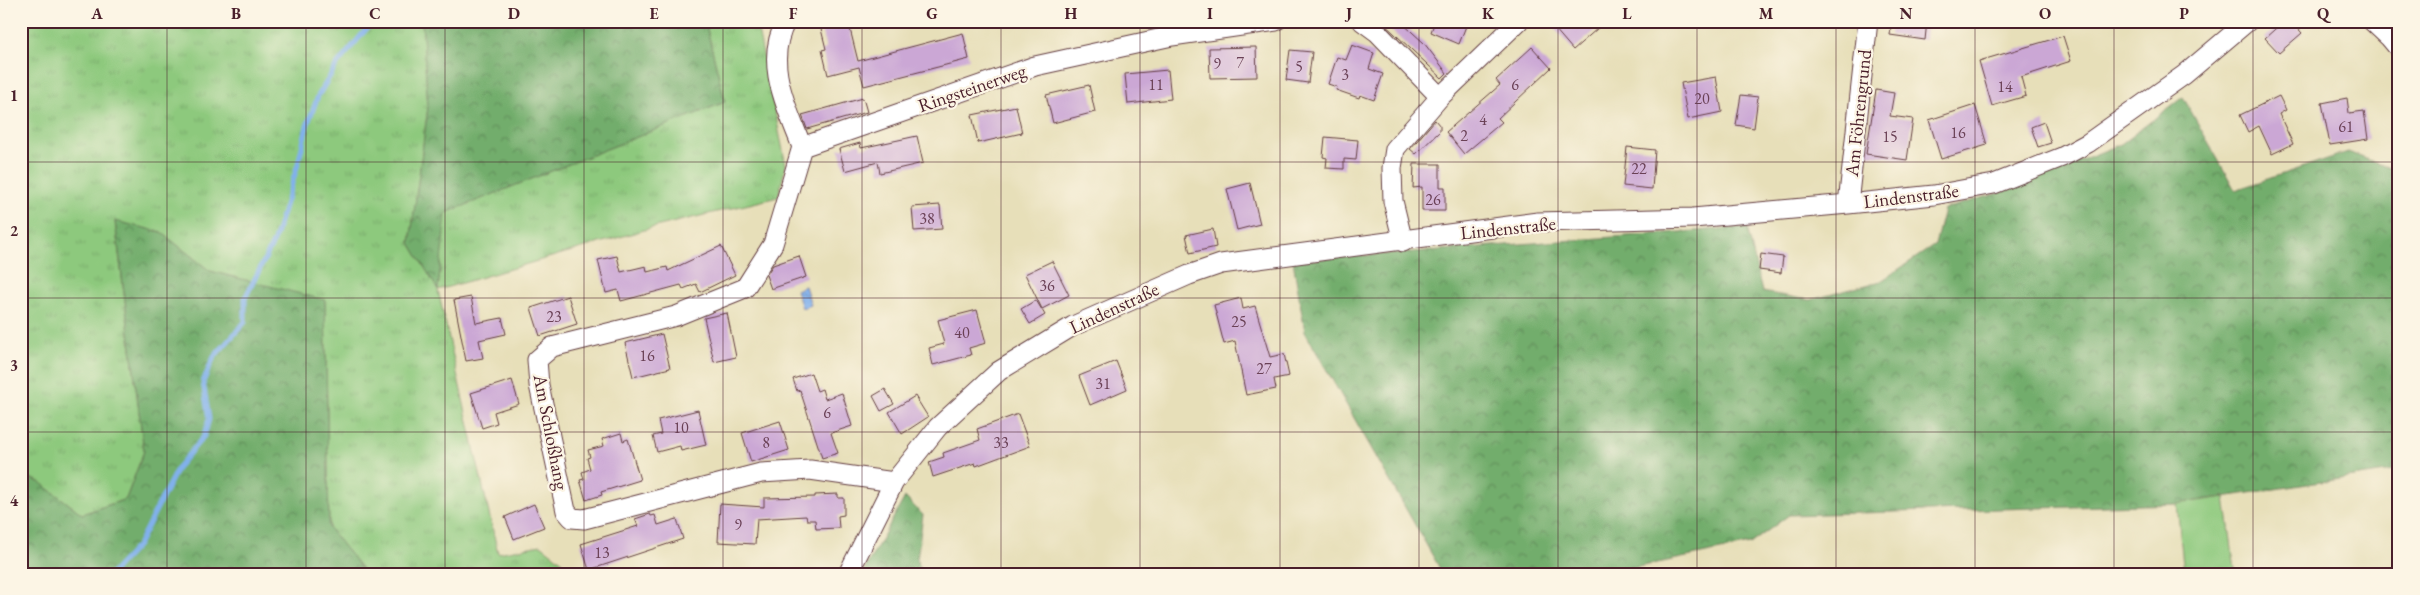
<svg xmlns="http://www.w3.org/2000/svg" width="2420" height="595" viewBox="0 0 2420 595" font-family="'EB Garamond',serif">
<defs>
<pattern id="grass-tufts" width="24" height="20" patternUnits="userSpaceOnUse" patternTransform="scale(1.25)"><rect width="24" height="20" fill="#8dc97d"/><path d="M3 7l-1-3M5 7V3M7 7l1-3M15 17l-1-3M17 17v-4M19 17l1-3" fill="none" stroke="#7bac6c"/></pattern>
<pattern id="forest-crowns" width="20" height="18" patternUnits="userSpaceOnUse" patternTransform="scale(1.25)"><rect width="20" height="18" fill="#72ad6c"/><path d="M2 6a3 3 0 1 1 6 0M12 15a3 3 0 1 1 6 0" fill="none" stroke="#608c59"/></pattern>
<pattern id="water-ripples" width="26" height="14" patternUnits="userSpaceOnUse" patternTransform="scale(1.25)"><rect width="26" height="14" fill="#81b1ec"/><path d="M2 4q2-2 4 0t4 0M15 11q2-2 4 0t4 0" fill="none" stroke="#6c8fbf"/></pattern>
</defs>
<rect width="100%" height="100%" fill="#fcf5e5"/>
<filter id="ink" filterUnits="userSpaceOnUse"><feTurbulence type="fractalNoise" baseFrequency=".02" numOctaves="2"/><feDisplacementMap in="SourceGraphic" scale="10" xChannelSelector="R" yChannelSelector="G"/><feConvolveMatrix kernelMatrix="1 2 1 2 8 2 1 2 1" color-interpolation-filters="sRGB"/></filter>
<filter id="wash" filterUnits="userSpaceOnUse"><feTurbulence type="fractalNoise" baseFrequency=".0096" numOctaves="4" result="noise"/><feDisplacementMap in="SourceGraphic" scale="20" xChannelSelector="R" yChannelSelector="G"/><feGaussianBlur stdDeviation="1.12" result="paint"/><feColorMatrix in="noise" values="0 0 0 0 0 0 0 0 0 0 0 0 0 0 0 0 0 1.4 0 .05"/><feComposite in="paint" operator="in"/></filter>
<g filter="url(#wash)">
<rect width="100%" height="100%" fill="#e7dfb9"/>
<!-- grass -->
<path fill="url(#grass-tufts)" stroke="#6c7454" d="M21,21H422L428,107L410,243L438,289L445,213L725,102L705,21H756L786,165L778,197L651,228L438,290L498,553L541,545L564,563L567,574H366L329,529L325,301L210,271L161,232L115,222L144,451L126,499L82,514L41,483L21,474Z"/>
<!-- forest -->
<path fill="url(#forest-crowns)" stroke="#5e664c" d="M422,21H705L725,102L446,213L438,290L410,243L428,107Z
M2183,97L2235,190L2348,152L2392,169L2399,167V470L2177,504L1789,515L1750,544L1604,574H1443L1305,332L1293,261L1747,227L1762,292L1810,300L1881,281L1935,245L1944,209L1999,193L2121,144Z
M115,221L161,232L210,271L325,300L329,528L366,574H21V474L41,483L82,514L126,499L144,451Z
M905,497L923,515L917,560L921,574H862Z"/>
<!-- park -->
<path fill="#8dc97d" stroke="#6c7454" d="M2225,497L2235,570L2205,574H2184L2177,504Z"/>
<!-- water -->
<path fill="url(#water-ripples)" stroke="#66688c" d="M805,286L811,305L802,308L796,290Z"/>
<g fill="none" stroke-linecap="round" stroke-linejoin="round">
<!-- stream -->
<path stroke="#81b1ec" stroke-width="5" d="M111,574L138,545L178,467L204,436L209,419L203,382L214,357L245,322V298L274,241L298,164L307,126L318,96L336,66L373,21"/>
</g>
<g id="blocks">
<!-- building -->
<path fill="#cba7d5" d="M819,21H848L858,61L963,33L969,59L864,86L859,67L828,75L822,50L826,49Z
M1381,21H1400L1424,43L1447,73L1442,78Z
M1435,21H1468L1459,44L1431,32Z
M1563,21H1606L1573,50L1555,29Z
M1892,21H1927L1925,40L1890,35Z
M2284,21H2291L2302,33L2279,53L2265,38Z
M2063,36L2071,61L2021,77L2026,96L1992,106L1979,61Z
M1352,45L1374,53L1369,69L1383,74L1374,100L1360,95L1359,98L1336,90L1337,87L1328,84L1337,57L1346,60Z
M1256,47L1257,77L1210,78L1209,48Z
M1532,47L1551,68L1498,118L1502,122L1464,154L1446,132L1500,85L1496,80Z
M1290,50L1312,52L1308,83L1286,80Z
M1168,70L1171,99L1128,104L1125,74Z
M1716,77L1722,112L1688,119L1681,83Z
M1089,85L1095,112L1053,123L1046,95Z
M1876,90L1894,93L1890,116L1913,119L1907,160L1866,154Z
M1741,95L1758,97L1754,128L1736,125Z
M2279,96L2286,110L2279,114L2293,144L2272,154L2259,126L2248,132L2240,115Z
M863,98L867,112L807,129L802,115Z
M2347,98L2349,113L2364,111L2368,139L2330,145L2322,103Z
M1975,105L1987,145L1941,159L1929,120Z
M1016,106L1022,133L978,143L972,115Z
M1435,120L1440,126V131L1416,154L1410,149Z
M2044,122L2051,143L2038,147L2031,127Z
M917,136L923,163L880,173L878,162L845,171L839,149L860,143L861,148Z
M1325,137L1358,140L1356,160L1344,159V169L1326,168L1327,158L1323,157Z
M1627,147L1655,150L1652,189L1623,186Z
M1414,164H1440V187H1445V211H1422V187L1413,188Z
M1250,183L1260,224L1237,230L1227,189Z
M940,205L942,229L914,231L912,207Z
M1213,229L1216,247L1190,253L1186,235Z
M721,246L735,275L700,292L696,284L683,289L681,285L621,301L618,290L606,293L598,260L617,256L621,272L646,266L647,272L667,267L668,271Z
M1761,254L1783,257L1781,273L1759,270Z
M799,256L806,277L771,289L766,275L773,265Z
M1052,261L1069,295L1042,309L1025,274Z
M568,296L577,324L540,336L531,308Z
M471,297L476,323L502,318L506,334L479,340L483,358L466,361L454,300Z
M1241,298L1243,309L1255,306L1270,357L1284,354L1289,376L1274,379L1276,389L1246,395L1235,341L1224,344L1214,305Z
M1036,300L1045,315L1030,324L1021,309Z
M977,310L986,343L969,348L971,355L933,365L929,348L944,344L938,320Z
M727,313L736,357L714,362L704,318Z
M662,334L670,368L633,377L625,343Z
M1116,361L1127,389L1090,405L1079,376Z
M811,373L817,391L822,389L825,399L842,393L852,426L831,433L838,453L822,458L800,390L797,391L793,379Z
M512,380L519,404L494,412L497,423L482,428L471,393Z
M885,389L894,404L881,411L873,396Z
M915,396L928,417L902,434L889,412Z
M698,410L706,445L681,451L680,446L657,452L653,436L661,434L658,420Z
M1018,414L1030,446L976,466L975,463L933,477L929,462L944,457L943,453L980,440L977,429Z
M780,421L789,450L751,462L742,433Z
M621,433L623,441L628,439L640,480L601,492L602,495L586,500L580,480L584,479L582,472L590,469L587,458L590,457L588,450L604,446L602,439Z
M838,494V498H844V515L838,516L839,528L816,529L815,520H807L806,516L757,519L755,544L718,542L720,504L764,507V498L815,497V495Z
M534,504L544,527L514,539L505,517Z
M650,514L651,516L655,515L658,525L677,519L683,539L589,570L581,544L638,526L635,519Z"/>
</g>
</g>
<g filter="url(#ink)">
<use href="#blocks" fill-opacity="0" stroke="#623c40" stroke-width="1"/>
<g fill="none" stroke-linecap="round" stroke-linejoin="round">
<!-- minor casing -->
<g stroke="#623c40" stroke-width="21">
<path id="minor" d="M786,21C763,63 787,107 802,147
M1362,21L1377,32L1440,97
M2372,21L2389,37L2399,49
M802,147L773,244L745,288L676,316L552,347L537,360L539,385L566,511L572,518L584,519L761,473L810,470L894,482
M802,147L1035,66L1172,36L1276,21
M1848,204L1868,21
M1403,242L1393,201L1392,168L1395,149L1440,97L1519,21
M848,574L894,482L938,427L999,371L1073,326L1189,275L1221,264L1538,222L1693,218L1848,204L1934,195L1994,184L2062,157L2088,143L2184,75L2248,21"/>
</g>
<!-- minor -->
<use href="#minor" stroke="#fff" stroke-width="19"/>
</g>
</g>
<!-- grid -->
<path fill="none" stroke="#4a1f2b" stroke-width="1" stroke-opacity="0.55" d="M167,21V574M306,21V574M445,21V574M584,21V574M723,21V574M862,21V574M1001,21V574M1140,21V574M1280,21V574M1419,21V574M1558,21V574M1697,21V574M1836,21V574M1975,21V574M2114,21V574M2253,21V574M21,162H2399M21,298H2399M21,432H2399"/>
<g text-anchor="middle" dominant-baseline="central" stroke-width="4.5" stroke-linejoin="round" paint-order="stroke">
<!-- number labels -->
<g font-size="16" fill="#6a4156">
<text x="1240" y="62">7</text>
<text x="1217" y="63">9</text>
<text x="1299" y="66">5</text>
<text x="1345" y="74">3</text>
<text x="1156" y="84">11</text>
<text x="1515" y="84">6</text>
<text x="2005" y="86">14</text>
<text x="1702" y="98">20</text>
<text x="1483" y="119">4</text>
<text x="2346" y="126">61</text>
<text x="1958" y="132">16</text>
<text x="1464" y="135">2</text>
<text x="1890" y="136">15</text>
<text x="1639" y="168">22</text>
<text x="1433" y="199">26</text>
<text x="927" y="218">38</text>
<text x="1047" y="285">36</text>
<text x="554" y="316">23</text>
<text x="1239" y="321">25</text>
<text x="962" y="332">40</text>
<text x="647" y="355">16</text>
<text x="1264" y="368">27</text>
<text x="1103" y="383">31</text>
<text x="827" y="412">6</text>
<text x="681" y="427">10</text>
<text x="766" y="442">8</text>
<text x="1001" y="442">33</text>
<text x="738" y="524">9</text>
<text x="602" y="552">13</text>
</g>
<!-- street labels -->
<g font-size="19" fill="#4a1f2b" stroke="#fcf5e5">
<text transform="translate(972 88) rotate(-19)">Ringsteinerweg</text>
<text transform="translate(1858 113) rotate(-84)">Am Föhrengrund</text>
<text transform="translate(1911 196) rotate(-7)">Lindenstraße</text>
<text transform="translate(1508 228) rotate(-6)">Lindenstraße</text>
<text transform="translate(1114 308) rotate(-25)">Lindenstraße</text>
<text transform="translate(551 432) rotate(79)">Am Schloßhang</text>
</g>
</g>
<!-- margin -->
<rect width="2420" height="595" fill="none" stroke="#fcf5e5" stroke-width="55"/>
<rect x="28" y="28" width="2364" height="540" fill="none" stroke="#4a1f2b" stroke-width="2"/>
<g font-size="16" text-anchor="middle" font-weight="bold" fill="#4a1f2b">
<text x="97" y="19">A</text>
<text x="236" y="19">B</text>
<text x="375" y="19">C</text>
<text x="514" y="19">D</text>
<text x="654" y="19">E</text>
<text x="793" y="19">F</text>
<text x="932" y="19">G</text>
<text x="1071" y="19">H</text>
<text x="1210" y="19">I</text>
<text x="1349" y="19">J</text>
<text x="1488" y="19">K</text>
<text x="1627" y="19">L</text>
<text x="1766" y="19">M</text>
<text x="1906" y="19">N</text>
<text x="2045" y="19">O</text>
<text x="2184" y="19">P</text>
<text x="2323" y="19">Q</text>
<text x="14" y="101">1</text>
<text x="14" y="236">2</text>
<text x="14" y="371">3</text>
<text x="14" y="506">4</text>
</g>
</svg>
